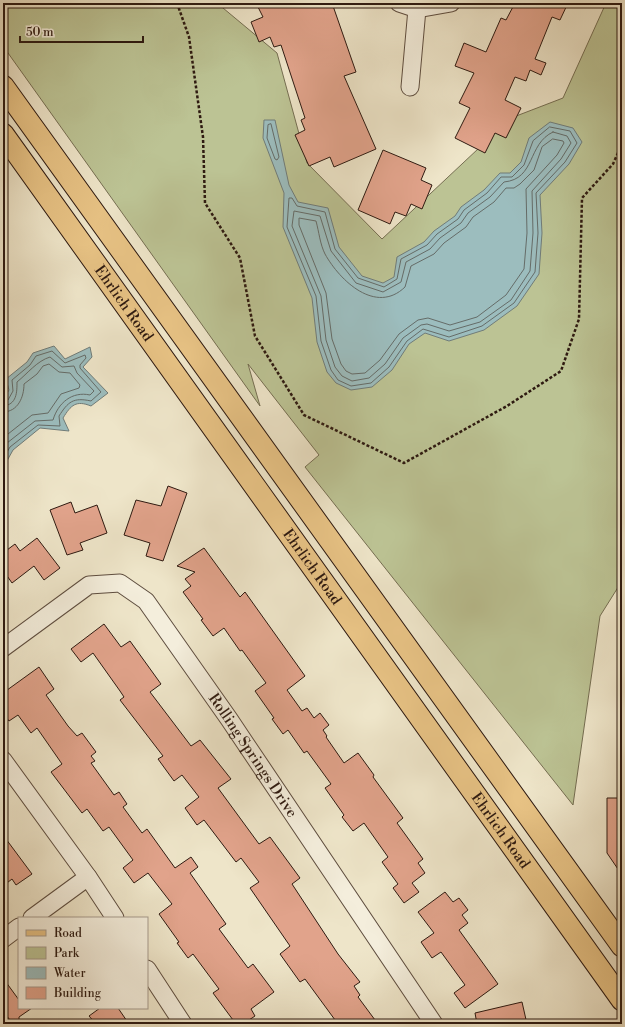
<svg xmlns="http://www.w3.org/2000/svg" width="625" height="1027" viewBox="0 0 625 1027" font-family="'Libre Bodoni',serif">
<rect width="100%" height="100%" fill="#eee5c9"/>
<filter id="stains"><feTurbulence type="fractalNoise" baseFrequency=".005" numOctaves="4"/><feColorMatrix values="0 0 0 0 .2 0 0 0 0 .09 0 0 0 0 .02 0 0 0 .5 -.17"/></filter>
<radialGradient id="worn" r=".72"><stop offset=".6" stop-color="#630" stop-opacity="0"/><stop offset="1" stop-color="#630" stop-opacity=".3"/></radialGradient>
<!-- green -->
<path fill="#bcc394" stroke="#756e52" d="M3,3H217L277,53L307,163L382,239L511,118L563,98L606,3H622V581L600,616L573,805L305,467L319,455L248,364L260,406L3,46Z"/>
<!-- water -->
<path fill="#9cbdbe" stroke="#707c79" d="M264,120H275L289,185L298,202L328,208L339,247L362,276L383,283L394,277L397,257L424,242L434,231L455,216L461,207L484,190L500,173H510L521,162L529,138L550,122L573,128L582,142L569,164L540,195L542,233L539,274L517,306L484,330L449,341L425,333L409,344L392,370L372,387L351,390L336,383L327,372L317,342L312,298L283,227L284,193L263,138Z
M54,346L65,359L90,347L92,357L83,367L108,393L91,406C76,400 71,405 63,418L69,431L40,428L13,450L3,468V400L9,390L6,379L27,362L33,353Z"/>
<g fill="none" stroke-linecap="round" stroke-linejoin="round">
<!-- shore -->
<path stroke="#656c68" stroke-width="1" d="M271,124L279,157L277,160L275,159L267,138L268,125Z
M550,127L570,131L577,143L565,162L536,193L538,233L535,272L514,303L482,326L449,337L423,329L407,341L389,367L371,383L351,386L338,380L331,370L321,341L316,296L287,227L289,198H292L297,206L325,212L335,249L358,278L384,287L397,279L401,259L427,245L437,234L458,219L464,210L487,193L501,177H512L524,165L533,141Z
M553,132L567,136L571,143L561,159L532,191L533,233L530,271L511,300L480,322L449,331L427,324L421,325L403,338L385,364L369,378L352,381L342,376L335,367L326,340L321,296L292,226L294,211L320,216L331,251L356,283L383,292L401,282L406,262L430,249L440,238L461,223L468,213L490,197L504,182C536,179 527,144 553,132Z
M553,139L563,141L564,143L557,155L526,189L527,233L524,269L506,295L477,317L450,325L428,318L418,320L399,334L380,360L365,373L352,374L346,371L341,364L332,339L326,293L299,225V218L316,221C319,232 320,244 325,254C340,281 376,315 405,287L411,266L434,254L444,243L466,227L473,217L494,202L506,188H514L520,184L534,170L542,147Z
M3,401L8,400L13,391L12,380L30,365L36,356L52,351L65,363L85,355L86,358L80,365V368L101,392L91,401C73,397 68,402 59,416L60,426L38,425L10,447L3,459
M3,406C17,405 17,392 17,382C28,373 37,361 50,357L62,367L74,366L77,373L94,391L90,395C72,391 58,403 53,420L35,421L7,443L3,449
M3,412C18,412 24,397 24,384L37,374L43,366L49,364L59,372L70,373L80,385L79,388L61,394L48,413L32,415L3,438"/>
</g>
<!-- building -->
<path fill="#e1a38b" stroke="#2e1a11" d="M269,3H332L356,72L344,76L376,149L334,167L330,157L309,166L295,135L305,130L301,120L305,118L281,45L274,47L270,37L259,42L251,22L263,17L258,7Z
M515,3H568L560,20L552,17L535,59L546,63L541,75L530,70L526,81L515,77L505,100L521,108L506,138L495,133L485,153L455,138L470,108L459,103L474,73L455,66L464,43L486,52L501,18L506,20Z
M383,150L426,168L421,180L432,185L422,209L411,204L406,216L395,212L390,224L358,210Z
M168,486L187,493L163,561L146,556L150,543L124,535L136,500L161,506Z
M71,502L75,513L97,505L107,533L80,543L83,550L67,555L50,510Z
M37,538L60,568L44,580L34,566L12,583L3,570V553L15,544L20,551Z
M204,548L240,597L245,592L305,676L287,690L302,711L307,708L314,718L320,713L329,725L323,730L327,736L326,737L344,763L358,753L374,775L373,777L403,818L397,823L423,859L418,863L425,873L412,883L419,892L404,903L393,888L398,884L382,862L388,857L364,823L353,831L342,817L344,815L325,788L331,784L307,751L304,753L288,730L283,734L272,719L274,718L255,691L266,683L242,650L240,651L224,628L213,636L201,620L203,619L183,592L191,586L185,579L195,572L177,566Z
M104,624L121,647L130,641L161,684L150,692L191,746L200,740L231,779L218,788L259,844L270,837L300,878L292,884L338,954L360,982L354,986L360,995L358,997L378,1024H338L305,979L300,982L280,954L290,946L250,888L259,882L241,858L236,862L204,820L197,825L185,808L199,797L182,775L174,781L158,759L163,756L120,700L124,697L120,691L93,653L81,662L71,649Z
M39,667L54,689L46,695L68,726L77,736L82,733L96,752L91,756L95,761L91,763L114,795L119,792L127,804L123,807L142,833L147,829L175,868L191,857L198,867L190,873L226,924L219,929L248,968L253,964L274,992L251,1009L255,1016L243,1024H236L213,993L219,989L193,954L188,958L177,943L179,942L159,914L172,904L148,873L134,883L123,868L133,860L109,827L103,831L87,809L82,813L51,772L62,764L37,728L31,733L18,715L9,721L3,713V693Z
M607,798H622V875L607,853Z
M3,835L32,874L16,885L12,879L3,886Z
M445,892L453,902L459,898L468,910L462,915L468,923L459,930L498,984L465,1008L454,993L465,985L441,952L432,958L421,942L434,933L418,912Z
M3,978L19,1000V1008H32L19,1017V1024H13L3,1011Z
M522,1002L527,1024H477L475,1013Z
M100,1008H118L129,1024H96L89,1016Z"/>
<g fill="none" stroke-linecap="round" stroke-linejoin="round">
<!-- minor casing -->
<g stroke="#5e4d3f" stroke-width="19">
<g id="minor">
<path d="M399,3L417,9L451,3"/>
<path d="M410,87L417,9"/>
<path id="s1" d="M3,648L89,585L120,583L146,601L229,719L434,1024"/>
<path d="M3,760L88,877L115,918"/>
<path d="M32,918L88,877"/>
<path d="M3,939L19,927"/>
<path d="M147,969L183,1024"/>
</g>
</g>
<!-- major casing -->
<g stroke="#2e1a11" stroke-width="23">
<g id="major">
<path d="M3,86L622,946"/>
<path id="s2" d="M3,134L622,1000"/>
</g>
</g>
<!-- path -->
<path stroke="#2e1a11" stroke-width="2.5" stroke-dasharray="3 2" stroke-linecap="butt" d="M177,3L189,37L203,137L205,203L240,258L255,336L304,415L404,463L507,406L561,371L579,319L582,198L613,164L622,144"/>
<!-- minor -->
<use href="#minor" stroke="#f4eedc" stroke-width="17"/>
<!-- major -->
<use href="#major" stroke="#e7c284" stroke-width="21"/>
</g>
<g text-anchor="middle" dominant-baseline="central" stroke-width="3" stroke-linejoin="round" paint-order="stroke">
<!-- street labels -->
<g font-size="15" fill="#2e1a11" stroke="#f4eedc">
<text stroke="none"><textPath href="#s2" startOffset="208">Ehrlich Road</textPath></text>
<text stroke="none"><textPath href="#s2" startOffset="532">Ehrlich Road</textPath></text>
<text stroke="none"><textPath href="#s1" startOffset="357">Rolling Springs Drive</textPath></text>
<text stroke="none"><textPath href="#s2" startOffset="856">Ehrlich Road</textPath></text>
</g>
</g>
<!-- margin -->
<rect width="625" height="1027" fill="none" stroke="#eee5c9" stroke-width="16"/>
<rect x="4" y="4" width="617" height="1019" fill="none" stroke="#2e1a11" stroke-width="2"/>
<rect x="8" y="8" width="609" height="1011" fill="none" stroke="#2e1a11"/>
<!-- legend -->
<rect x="18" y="917" width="130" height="92" fill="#f4eedc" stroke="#a5998b"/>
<rect x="26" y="930" width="20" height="6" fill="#e7c284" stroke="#a5998b"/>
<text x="54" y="937" font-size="12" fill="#2e1a11">Road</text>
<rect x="26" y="947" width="20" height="12" fill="#bcc394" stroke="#a5998b"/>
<text x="54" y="957" font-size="12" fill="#2e1a11">Park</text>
<rect x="26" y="967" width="20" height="12" fill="#9cbdbe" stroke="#a5998b"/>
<text x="54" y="977" font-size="12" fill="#2e1a11">Water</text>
<rect x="26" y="987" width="20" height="12" fill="#e1a38b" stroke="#a5998b"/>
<text x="54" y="997" font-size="12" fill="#2e1a11">Building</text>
<!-- scale -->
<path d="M20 36v6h123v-6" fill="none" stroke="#2e1a11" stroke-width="2"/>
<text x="26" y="36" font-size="12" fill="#2e1a11" stroke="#f4eedc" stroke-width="3" paint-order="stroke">50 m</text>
<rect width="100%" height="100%" filter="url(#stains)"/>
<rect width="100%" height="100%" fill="url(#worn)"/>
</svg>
